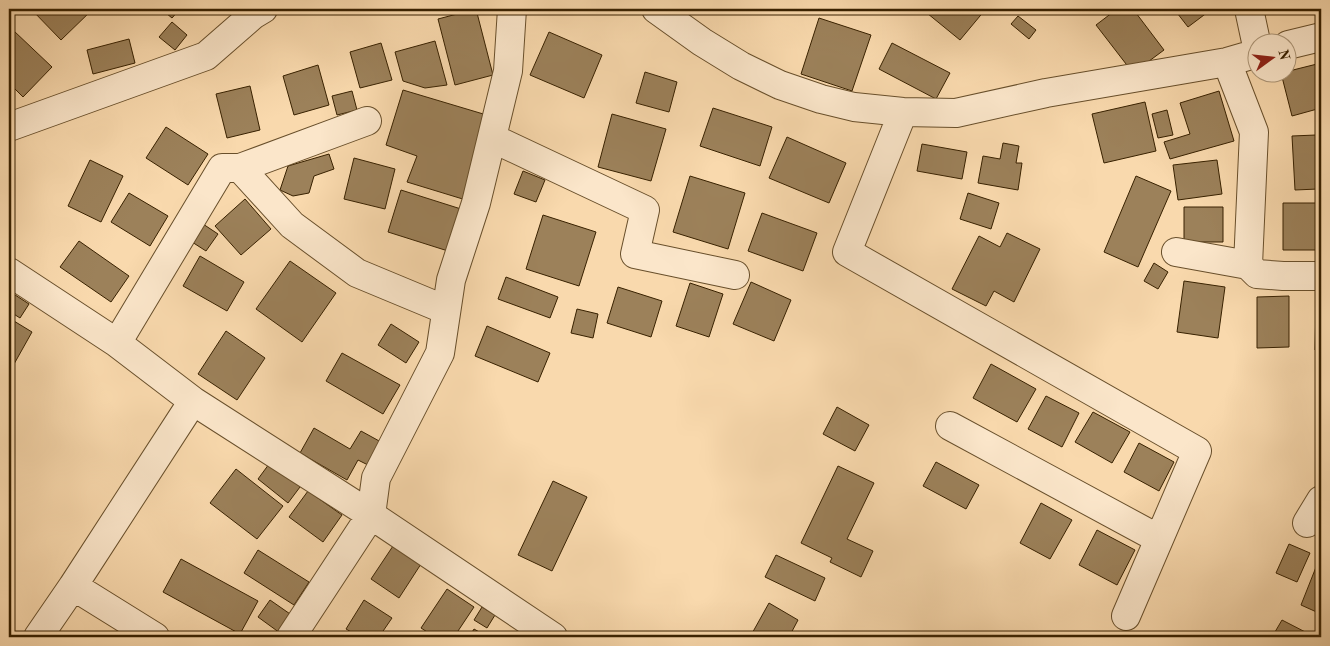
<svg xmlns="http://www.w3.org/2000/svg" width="1330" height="646" viewBox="0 0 1330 646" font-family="'Old Standard TT',serif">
<rect width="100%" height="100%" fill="#f9d9ad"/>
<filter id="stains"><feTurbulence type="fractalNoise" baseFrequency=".004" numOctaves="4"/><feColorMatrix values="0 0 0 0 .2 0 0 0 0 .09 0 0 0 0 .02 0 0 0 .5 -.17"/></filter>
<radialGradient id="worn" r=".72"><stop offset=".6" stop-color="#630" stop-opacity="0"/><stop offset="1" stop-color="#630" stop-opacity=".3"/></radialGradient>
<!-- building -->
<path fill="#9c815a" stroke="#382100" d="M31,9H93L61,40Z
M161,9H180L172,18Z
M476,9L493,75L455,85L438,19Z
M922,9H983L985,10L960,40Z
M1117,9H1133L1164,50L1133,73L1096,25Z
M1174,9H1212L1188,27Z
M1018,16L1036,30L1029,39L1011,24Z
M819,18L871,35L852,91L801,74Z
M172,22L187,35L175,50L159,37Z
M14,31L52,67L23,97L9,83V37Z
M549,32L602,55L584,98L530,75Z
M129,39L135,63L93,74L87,50Z
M435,41L447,85L425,88L403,81L395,52Z
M381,43L392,80L360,88L350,52Z
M892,43L950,73L936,99L879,69Z
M1321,63V108L1292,116L1281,73Z
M318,65L329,105L294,115L283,76Z
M645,72L677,82L669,112L636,103Z
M250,86L260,130L227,138L216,94Z
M403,90L490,116L466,200L407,182L417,156L386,145Z
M352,91L357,110L337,115L332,96Z
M1219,91L1234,141L1170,159L1164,142L1190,134L1180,103Z
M1145,102L1156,151L1104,163L1092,114Z
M713,108L772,127L760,166L700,146Z
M1167,110L1173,135L1158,138L1152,114Z
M612,114L666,129L651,181L598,167Z
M166,127L208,154L188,185L146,158Z
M1316,135L1318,189L1295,190L1292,136Z
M787,137L846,163L829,203L769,178Z
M1003,143L1019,146L1016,163H1022L1018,190L978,183L983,156L1000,159Z
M922,144L967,152L962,179L917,171Z
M329,154L334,169L314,176L309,193L293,196L280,190L288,166Z
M354,158L395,169L385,209L344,199Z
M90,160L123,176L101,222L68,206Z
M1217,160L1222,194L1178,200L1173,165Z
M523,171L545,180L536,202L514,194Z
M690,176L745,193L728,249L673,232Z
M1136,176L1171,191L1138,267L1104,252Z
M401,190L461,209L448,251L388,232Z
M129,193L168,216L150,246L111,222Z
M968,193L999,203L991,229L960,219Z
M245,199L271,229L241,255L215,226Z
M1283,203H1316V210H1321V235H1316V250H1283Z
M1184,207H1223V242H1184Z
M762,213L817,233L803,271L748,251Z
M543,215L596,232L579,286L526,269Z
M203,224L218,234L206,251L192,242Z
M1007,233L1040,249L1014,302L994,291L986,306L952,289L979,236L1000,247Z
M79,241L129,276L111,302L60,267Z
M200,256L244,282L227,311L183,286Z
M290,261L336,293L302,342L256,309Z
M1154,263L1168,272L1158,289L1144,281Z
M506,277L558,297L550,318L498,299Z
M1184,281L1225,287L1218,338L1177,332Z
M751,282L791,300L774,341L733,324Z
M690,283L723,294L709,337L676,326Z
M618,287L662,301L651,337L607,323Z
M9,291L29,304L20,318L9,311Z
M1289,296V347L1257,348V297Z
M1316,304H1321V350H1315Z
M577,309L598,314L593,338L571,333Z
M9,318L32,332L9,373Z
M391,324L419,342L406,363L378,345Z
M487,326L550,353L538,382L475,356Z
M226,331L265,358L237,400L198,374Z
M342,353L400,385L383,414L326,381Z
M991,364L1036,389L1017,422L973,398Z
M1046,396L1079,413L1062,447L1028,429Z
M837,407L869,425L855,451L823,434Z
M1093,412L1130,432L1112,463L1075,442Z
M314,428L350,449L361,431L381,442L368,465L358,460L347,480L300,453Z
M1139,443L1174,462L1159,491L1124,472Z
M272,460L303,483L288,503L258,479Z
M936,462L979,485L966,509L923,486Z
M838,466L874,483L847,539L873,551L861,577L830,562L832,558L801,543Z
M236,469L283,506L257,539L210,503Z
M553,481L587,497L552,571L518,555Z
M308,491L342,515L323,542L289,517Z
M1041,503L1072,520L1050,559L1020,543Z
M1097,530L1135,550L1117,585L1079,565Z
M1289,544L1310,553L1297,582L1276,573Z
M393,546L421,564L399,598L371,579Z
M258,550L309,582L294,605L244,573Z
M776,555L825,578L815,601L765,577Z
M1320,557L1321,558V614L1301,605Z
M181,559L258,601L240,634L163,592Z
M447,589L474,607L454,637H435L421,628Z
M270,600L293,616L280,633L258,617Z
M364,600L392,618L379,637H360L346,629Z
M769,603L798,620L789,637H750Z
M482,607L495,615L487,628L474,620Z
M1282,620L1315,637H1272Z
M474,629L488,637H469Z"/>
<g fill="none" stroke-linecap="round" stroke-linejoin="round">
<!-- minor casing -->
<g stroke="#684f2b" stroke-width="30">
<path id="minor" d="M656,9L702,42L741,66L780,85L821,99L854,107L903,112L956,113L1046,93L1227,62L1258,53
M1249,9L1258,51
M1288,45L1321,37
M903,112L847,252L1197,451L1126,616
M9,127L206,56L253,15L263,9
M492,138L645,210L635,254L735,275
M240,168L367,121
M1176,252L1248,265L1254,132L1227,62
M1248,265L1257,274L1283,276H1321
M9,272L117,343L193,401L371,515L553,637
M117,343L222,168H240L292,225L357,273L446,310
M950,426L1159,539
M1307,523L1321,500
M73,586L193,401
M38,637L73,586L155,637
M291,637L371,515L376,478L440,353L451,280L476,203L508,71L512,9"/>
</g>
<!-- minor -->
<use href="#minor" stroke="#fbe6ca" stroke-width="28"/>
</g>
<!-- margin -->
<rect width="1330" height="646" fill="none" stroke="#f9d9ad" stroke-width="30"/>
<rect x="10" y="10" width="1310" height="626" fill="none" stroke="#382100" stroke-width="2.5"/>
<rect x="15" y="15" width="1300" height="616" fill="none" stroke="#382100"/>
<!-- north arrow -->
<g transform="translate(1272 58) rotate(75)"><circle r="24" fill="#fbe6ca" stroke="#ad9779"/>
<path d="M0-4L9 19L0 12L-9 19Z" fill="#8f2418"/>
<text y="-8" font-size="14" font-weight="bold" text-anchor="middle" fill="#382100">N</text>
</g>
<rect width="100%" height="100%" filter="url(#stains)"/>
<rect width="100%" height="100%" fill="url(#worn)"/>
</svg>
